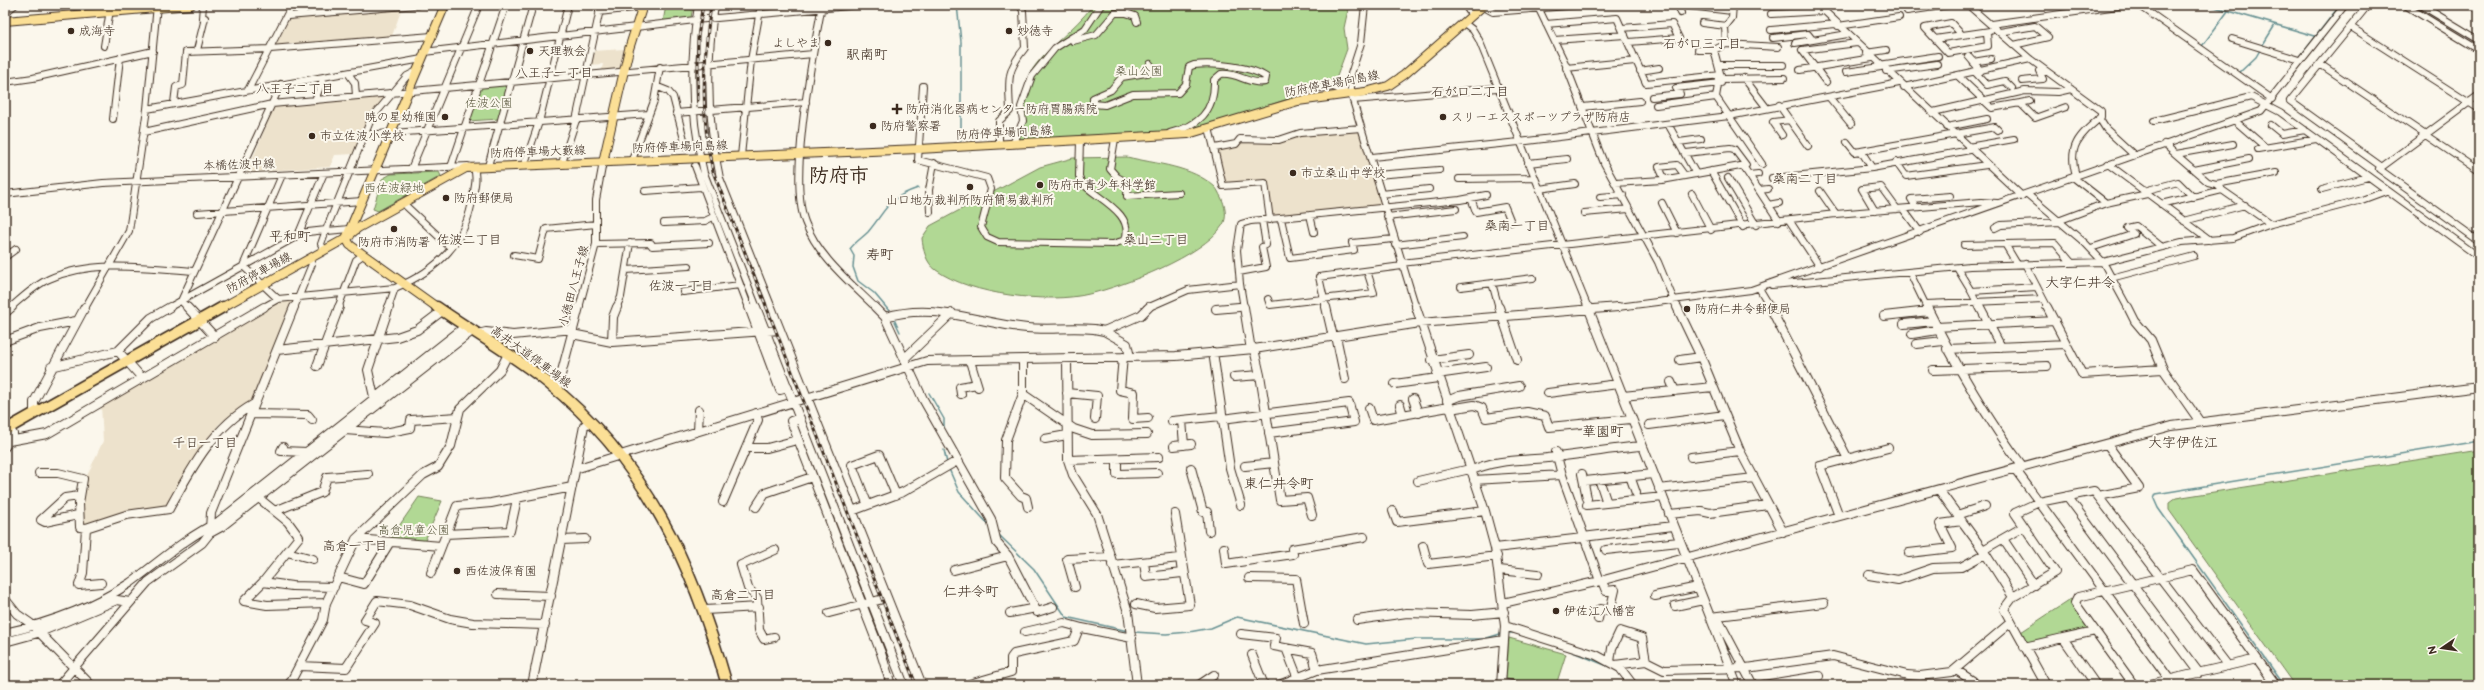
<svg xmlns="http://www.w3.org/2000/svg" width="2484" height="690" viewBox="0 0 2484 690" font-family="'Balsamiq Sans','Klee One',sans-serif">
<rect width="100%" height="100%" fill="#fbf7ec"/>
<filter id="ink" filterUnits="userSpaceOnUse"><feTurbulence type="fractalNoise" baseFrequency=".025" numOctaves="2"/><feDisplacementMap in="SourceGraphic" scale="8" xChannelSelector="R" yChannelSelector="G"/><feConvolveMatrix kernelMatrix="1 2 1 2 8 2 1 2 1" color-interpolation-filters="sRGB"/></filter>
<g filter="url(#ink)">
<!-- built -->
<path fill="#ede2cc" d="M402,8L392,36L275,46L290,17Z
M625,49L619,70L601,73L603,64L589,65L592,51Z
M391,93L368,119L354,154L335,155L330,167L247,172L275,105Z
M1361,128L1384,207L1270,220L1266,185L1223,186L1215,148L1240,139L1295,137Z
M293,301L252,400L219,424L165,508L87,526L82,524V495L85,480L103,441L101,405L278,302Z"/>
<!-- green -->
<path fill="#b1d894" stroke="#768159" d="M666,5H693L691,18L663,22Z
M1093,5H1349L1344,28L1347,49L1336,79L1326,85L1296,89L1291,98L1190,131L1019,140L1025,119L1023,105C1030,93 1026,80 1030,73C1047,46 1074,31 1093,5Z
M509,83L499,119L468,121L480,87Z
M1127,157C1156,164 1192,166 1215,187C1218,190 1219,194 1221,197C1225,205 1228,218 1222,226C1202,256 1124,286 1089,294C1049,304 970,295 936,270C926,263 923,250 922,238L930,226L1040,167L1073,158Z
M439,172L441,176L378,211L373,209L382,179L391,174Z
M2479,450V685H2294L2169,510V503L2176,498Z
M419,497L442,501L423,545L388,542Z
M2071,599L2091,629L2027,644L2021,632Z
M1509,638L1566,654L1556,685H1542L1506,679Z"/>
<g fill="none" stroke-linecap="round" stroke-linejoin="round">
<!-- stream -->
<path stroke="#679192" stroke-width="1.5" d="M957,5L961,42V140
M2208,5L2315,36
M2202,46L2228,11
M2262,46L2275,25
M2299,58L2340,5
M2239,73L2256,57L2260,50
M890,312L874,293L858,281L853,267L854,256L850,249C855,242 862,238 868,232C888,208 886,199 918,188
M893,317L900,332
M929,393L944,419V427
M944,450L947,463
M949,469L959,492L989,525
M998,534L1034,569L1066,617L1128,631
M1134,632L1166,634L1189,632L1211,628L1237,617L1366,644L1417,639H1484L1503,633
M1506,633H1516
M1568,650L1610,667
M2284,685L2158,508L2154,499L2156,494L2479,441"/>
<!-- minor-far1 casing -->
<g stroke="#3b2a1e" stroke-width="8">
<path id="minor-far1" d="M698,5C689,62 690,117 704,173L757,308
M715,5C706,64 707,120 720,178L772,308
M822,5C813,54 788,178 805,222C818,257 851,283 876,308
M1365,5L1361,43L1351,74V94L1416,308
M1465,5L1472,16
M1537,5L1565,63L1604,163L1658,262L1677,308
M1678,5L1681,13
M1733,5L1732,18L1725,27L1726,44L1714,50L1720,73L1716,97L1762,164
M1818,5L2022,196
M1968,5L2030,59L2101,111V117C2079,136 2067,146 2076,176
M2139,5L2272,99
M2405,5L2479,50
M2421,5L2479,40
M1482,6L1493,12L1579,5
M1689,6L1732,11
M1907,11L1949,5
M109,12L110,5
M599,12L643,7
M5,13L15,5
M1771,14L1823,11
M288,16L417,5
M202,18L203,5
M1464,23L1473,30L1479,40L1588,308
M1702,23L1726,26
M1546,24L1617,18L1646,83L1721,75
M1991,24L2125,5
M1838,26L1899,17
M2351,27L2479,109
M1622,28L1672,24L1679,38L1629,42
M1771,30L1836,24
M2000,32L2035,26L2048,37L2014,45
M1962,35L1951,23L1925,28L1948,53L1988,46L1987,32
M1773,38L1808,34L1812,39
M1935,39L1990,31
M2232,39L2300,60
M1554,40L1625,35
M1073,41L1096,35L1115,13H1126L1135,16L1137,22
M1795,43L1848,34
M1726,44L1778,47
M104,46L109,16L107,12
M197,50L205,18
M1698,50H1714
M424,52L695,20L860,5
M1866,53L1886,50
M1968,56L1981,71
M1973,62L1991,59
M1150,64L1154,70L1152,72L1122,77L1111,90L1093,98V104L1105,105L1133,94L1178,93L1186,84L1189,67L1194,65C1213,63 1251,66 1266,77L1265,82C1249,85 1237,72 1221,74L1214,80C1215,112 1198,126 1170,133
M2320,64L2368,5
M1720,65H1783
M1879,65L1938,56
M1566,68L1635,61
M1800,70L1872,58
M1640,71L1659,68
M1886,71L1937,64
M1846,72L1881,67
M1975,72L1987,85L2005,81L2012,88
M348,73L355,83L356,96
M1958,76L1992,108L2020,103L2035,118L2066,107
M1744,78L1766,107
M1721,79L1784,78
M2022,81L2043,79L2039,71L2046,72
M5,82L33,78L153,51
M1826,82L1802,50L1857,43
M923,86L918,160L987,178L991,189L981,227L987,237L998,242L1113,244L1125,240C1135,213 1097,199 1081,182L1079,176L1080,141
M658,87L668,91L673,97L686,147
M1904,87L2030,59
M1300,89L1333,87L1351,94
M248,90L292,5
M2479,95L2379,169L2479,241
M1652,97L1680,94L1676,88L1721,83
M1829,97L1851,124
M315,100L324,77
M1353,100L1497,88
M174,103L176,87L183,85L186,52L270,49L432,36
M2020,103L2030,101
M1656,105L1716,97
M1779,105L1808,146
M1583,107L1640,101
M147,109L422,59
M1933,112L2025,91L2058,92L2071,89
M676,113L806,102
M2099,118L2106,129L2134,155
M113,119L120,58
M2234,120L2263,145
M2154,121L2251,97L2280,112L2479,257
M1668,124L1696,174
M2271,125L2282,134L2305,130
M1947,127L1987,119
M144,132L272,104L813,54
M1210,132L1223,186L1265,183L1270,220
M365,135L649,114
M1782,135L1773,122L1790,120
M1115,139L1110,169L1117,177L1128,183L1127,196L1179,193
M1679,142L1701,139
M1847,142L1855,152L1861,151
M1013,144L1023,121L1021,107L1032,76L1055,48L1085,29L1101,5
M2164,144L2208,182L2216,184L2222,190
M999,145V121L1010,111C1009,82 1005,72 1025,48L1023,11L1020,5
M1968,147L2014,139
M1215,148L1236,144L1240,139L1279,140L1300,133L1361,128
M2258,149L2316,139
M2176,154L2233,144
M741,156L751,60L761,5
M1372,157L1519,142L1729,116L1899,83
M632,160L654,101L660,67
M1896,162L1906,176L1987,165
M525,163L539,122L568,5
M562,163L576,120L601,5
M1528,163L1567,159
M2108,164L2210,240
M488,166L533,5
M695,166L749,308
M1743,166L1779,221
M451,167L506,5
M2382,167L2290,101L2320,64L2479,171
M1872,168L1970,150
M411,169L479,5
M2194,170L2249,159
M1711,171L1743,227
M1376,175L1439,170
M1749,175L1758,174
M2073,177L2106,203
M1664,178L1659,167L1677,165L1685,176
M1728,178L1756,225
M1772,178L1872,168L1861,151L1995,127L1998,130
M1459,179L1534,178
M1615,183L1662,180L1746,165L1734,149L1730,148L1686,153
M2216,184L2276,173
M1539,189L1575,184
M2322,189L2368,177
M1759,190L1768,189
M645,191L701,187
M1820,191L1836,214
M2144,191L2178,182L2193,197L2222,190L2271,224
M5,194L103,183L468,166L474,168C477,177 475,186 473,196C466,243 438,270 395,288L388,308
M1381,194L1429,189
M1692,194L1711,230
M2027,194L2085,243L2103,262L2128,308
M1600,197L1623,195
M1471,198L1476,212L1505,207L1511,222
M1662,203L1677,233
M2161,204L2194,196
M1768,205L1779,203
M406,206L451,248
M1916,207L1911,199L1950,196
M1903,209L1920,232
M1875,211L1862,189L1881,187L1897,209
M930,212L929,190L934,163
M197,213L362,201
M1584,213L1629,209
M1310,215L1314,232
M1387,217L1456,209
M1281,219L1290,258L1354,250L1352,243L1394,239
M1789,220L1820,267
M2058,221L2106,203L2147,194
M2184,221L2245,205
M664,223L705,221L713,217
M1995,228L2001,225L2060,222
M327,231L350,229
M299,233L326,230
M596,244L651,243L652,246L709,243
M1395,245L1463,237
M1964,245L2005,244
M2091,248L2134,234L2127,228L2136,226L2162,247
M324,250L321,244L326,230L371,119L407,76L417,71
M514,255L538,259L546,229L596,224
M5,257L16,249
M1401,263L1836,214L1981,202L1997,203
M2017,264L2005,244L2055,243L2071,262
M2025,264L2048,308
M243,266L282,175
M243,266L278,299
M1957,268L1971,291
M626,270L689,266
M1239,272L1266,267L1262,247L1266,245L1262,220
M1910,273L1927,308
M2111,278L2194,256
M1492,283L1499,308
M1240,284L1237,250L1241,224L1251,221L1460,200L1486,195
M1772,285L1970,266L2103,262L2182,242L2233,238L2271,224L2359,201L2386,191
M1461,287L1533,278
M1759,288L1771,308
M683,292L740,285
M1268,299L1270,305L1374,293L1367,271
M1926,304L2043,299
M10,308C22,298 35,285 49,279C93,259 148,268 194,271
M85,308L129,231L147,109L157,5
M168,308L294,238L299,233L324,173
M188,308L181,301L281,84
M262,308L278,299L395,288
M294,308L312,264L309,259
M338,308L356,260L363,255
M579,308L596,244V200L603,162
M616,308L621,297L630,243
M1147,308L1188,290L1240,284L1244,308
M1226,308L1243,307
M1326,308L1319,277L1402,266
M1610,308L1751,290L2261,111L2345,5
M1980,308L1971,291L2037,287"/>
</g>
<!-- minor casing -->
<g stroke="#3b2a1e" stroke-width="10">
<path id="minor" d="M187,307L215,337
M749,307L780,390L788,388
M756,307L904,685
M771,307L922,685
M875,307L885,317L923,399L991,519L997,543L1008,556L1037,612L1053,607
M1244,307L1250,344L1254,349L1260,375L1280,500L1307,498L1312,515
M1326,307L1333,337
M1416,307L1485,511L1495,548L1505,626L1501,685
M1499,307L1517,360
M1588,307L1737,685
M1677,307L1701,357L1740,451L1783,532
M1770,307L1848,459
M1927,307C1955,364 1985,416 2023,467
M1980,307L2001,347
M2047,307L2082,374L2163,369
M2128,307L2135,321L2151,340L2163,369L2200,422
M1216,309L1239,307
M5,313L12,307
M1884,316L1929,311
M885,317C936,302 976,323 1027,328C1049,330 1072,327 1094,329L1104,331L1127,344L1130,357
M1904,324L1934,321
M1936,327L2055,321
M1104,331L1141,315L1149,307
M478,334L486,332L513,335L573,329
M572,334L612,342L780,330
M1912,334L1938,330
M1336,336L1345,379
M5,341L40,328L76,321
M612,342L613,317L617,307
M1917,344L1943,341
M1947,349L2066,344
M277,350L397,337L417,330L442,311
M118,351L142,378
M1213,352L1230,468L1241,505
M1123,357L1120,390L1134,393L1133,419L1148,418
M905,358L952,313
M1067,359L1068,460L1073,475L1097,514L1128,612L1137,685
M1023,360V394L1006,440L1005,478L1021,496L1026,498L1028,507
M1432,360L1469,355
M1680,360L1701,357
M970,361L978,387
M317,366L339,307
M51,367L118,351L151,318L170,307
M1933,370L2047,366
M1437,374L1486,367
M1234,377L1260,375
M1671,382L1675,391
M1395,384L1438,378
M557,390L579,307
M1067,393L1097,396L1095,419
M1548,393L1618,384
M961,394L960,387L977,384
M1023,394L1074,429L1092,435L1147,434
M1623,396L1713,387
M1413,399L1418,413
M1447,401L1459,396L1519,386
M1400,405L1403,415
M376,406L368,370L389,307
M1369,408L1373,420L1449,407
M1450,409L1474,405L1482,408L1486,418L1527,412L1545,416L1549,427L1631,419
M34,414V402L85,307
M251,414L308,415L312,420
M800,418L791,421L881,653L891,685
M1222,419L1349,403L1354,422L1269,433
M1172,421L1182,420
M1649,425L1725,415
M345,430L385,433L410,428L411,420L458,417
M698,431L699,410
M1045,439L1067,435
M9,441L47,434L264,307
M1184,445L1182,420L1221,416
M1174,446L1191,444
M5,447L13,434L9,428
M283,447L281,451L308,452
M746,448H767L797,440
M1556,452L1562,475
M1691,457L1740,451
M1117,459V474L1157,473
M1068,460L1159,457
M1245,466L1274,463
M1191,468L1203,512
M575,469L927,361L1176,356L1254,349L1420,323L1618,307
M2015,469L2170,680
M1470,471C1498,458 1527,461 1557,457C1585,454 1613,448 1642,446
M39,473H58L83,479L79,503L80,527L86,528L126,515L169,509C191,469 213,427 254,404
M1582,474L1587,498
M1630,476L1636,493
M1599,479L1607,503
M1474,480L1562,475L1600,581
M1418,481L1470,469
M1585,481L1653,474
M1659,489L1754,478
M1939,490L1983,550L2013,597
M255,495L288,522L299,537L263,582L244,601L267,605L326,603
M2067,496L2199,673
M2098,496L2139,488L2107,444
M723,502L758,420L756,413
M867,503L852,465L879,455L896,495
M1587,505L1663,497
M756,507L765,493L812,477
M275,511L322,492L327,477L368,474
M852,511L903,492L957,461
M1393,511L1397,522L1485,511
M1207,512L1209,531
M1669,514L1701,511L1710,513L1768,505
M78,515L45,522L41,520L65,498L79,496
M1957,515L1985,506
M1839,516L1820,466L1888,448
M86,528L83,573L79,585L101,583
M210,529L211,513L294,307
M445,534L510,531L517,499
M1583,537L1673,526
M356,539L441,546
M2003,539L2034,585
M562,540L585,539
M1423,546L1428,564L1497,556
M1224,548L1226,564L1293,554
M1495,548L1583,538
M1292,549L1364,537
M1606,550L1679,542
M1983,550L2023,527
M287,552L313,559
M1909,553L1952,548L1940,524L1962,521
M1112,565L1180,558L1182,573L1146,577L1144,562
M954,570L1008,556
M1499,570L1538,574
M431,573L457,506L491,503L572,487
M1869,575L1898,580L1933,568L1961,567L1985,554
M338,577L364,584L390,542
M1249,578L1296,579L1304,624
M263,582L292,586L334,587
M1075,587L1067,559L1110,557
M498,594L551,596
M1655,596L1698,587
M5,599L17,614L30,623L91,685
M1503,603L1600,581L2172,426L2479,387
M1136,604L1155,608L1190,605L1175,514
M1675,606L1703,600
M705,610L759,607
M829,613L887,598
M1010,613L1031,609L1033,604
M1710,617L1824,603
M1717,617L1753,685
M1598,619L1600,609L1610,611L1615,590L1606,591L1602,581
M1357,620L1407,613L1472,615L1504,612
M1505,626L1596,655L1620,668L1633,685
M1025,632L1064,623L1082,628
M5,633C49,623 92,608 130,583C159,562 185,538 218,522L466,326
M1241,634L1276,638L1274,646L1312,653L1317,670
M774,637L764,639L759,630L757,598L748,588L741,565L775,550
M2063,638L2095,631
M5,642L38,633L117,600L130,602
M2024,647L2063,638L2096,685
M1286,648L1297,676
M1252,655L1264,685
M1610,662L1612,648L1620,631L1642,638L1646,661L1664,670L1746,668L1833,656L1907,675L1920,676L1952,672L2010,623
M1615,665L1646,661
M300,666L346,668L375,623L365,620L377,601L410,605L450,619L473,623L545,625
M1956,670L1973,681L1972,685
M2180,677L2186,685
M1501,683L1513,685
M59,685L148,582L202,543L210,533L221,527L472,331
M289,685L323,620L326,603L356,539L423,475L438,467L451,446L460,409L500,370L508,354
M532,685L584,426L591,421
M966,685L1011,672V658L1014,654L1074,641L1078,631L1082,628L1132,638
M1199,685L1214,675
M1279,685L1317,670L1504,640
M1763,685L1819,676
M2046,685L2004,609L2013,597L2055,572L2015,513L2039,502L2094,491L2228,666
M2134,685L2075,603L2078,597L2193,570L2276,685
M2146,685L2257,659"/>
</g>
<!-- major-far1 casing -->
<g stroke="#3b2a1e" stroke-width="10">
<path id="major-far1" d="M5,21L191,5
M603,162L629,49L643,5
M347,236L445,5
M346,238L358,228L466,168L919,149L1188,134L1298,101L1365,92L1388,86L1404,75L1484,5
M346,238L350,245L438,308
M221,308L350,236"/>
</g>
<!-- major casing -->
<g stroke="#3b2a1e" stroke-width="13">
<path id="major" d="M437,307C473,332 512,354 547,382C646,461 693,565 727,685
M5,430L223,307"/>
</g>
<!-- minor-far1 -->
<use href="#minor-far1" stroke="#fbf7ec" stroke-width="6"/>
<!-- minor -->
<use href="#minor" stroke="#fbf7ec" stroke-width="8"/>
<!-- major-far1 -->
<use href="#major-far1" stroke="#fbdf96" stroke-width="8"/>
<!-- major -->
<use href="#major" stroke="#fbdf96" stroke-width="10"/>
<!-- rail casing -->
<g stroke="#3b2a1e" stroke-width="3">
<path id="rail" d="M711,5C703,62 700,116 713,172L916,685
M698,100V37L703,5"/>
</g>
<!-- rail -->
<use href="#rail" stroke="#fbf7ec" stroke-width="1.5" stroke-dasharray="4" stroke-linecap="butt"/>
</g>
</g>
<!-- markers -->
<g fill="#3b2a1e" stroke="#fbf7ec" stroke-width="1.5">
<circle cx="71" cy="31" r="4"/>
<circle cx="1009" cy="31" r="4"/>
<circle cx="828" cy="43" r="4"/>
<circle cx="530" cy="51" r="4"/>
<path d="M895 103h4v4h4v4h-4v4h-4v-4h-4v-4h4z"/>
<circle cx="445" cy="117" r="4"/>
<circle cx="1443" cy="117" r="4"/>
<circle cx="873" cy="126" r="4"/>
<circle cx="312" cy="136" r="4"/>
<circle cx="1293" cy="173" r="4"/>
<circle cx="1040" cy="185" r="4"/>
<circle cx="970" cy="187" r="4"/>
<circle cx="446" cy="198" r="4"/>
<circle cx="394" cy="229" r="4"/>
<circle cx="1687" cy="309" r="4"/>
<circle cx="457" cy="571" r="4"/>
<circle cx="1556" cy="611" r="4"/>
</g>
<g text-anchor="middle" dominant-baseline="central" stroke-width="4" stroke-linejoin="round" paint-order="stroke">
<!-- poi labels -->
<g font-size="12" fill="#3b2a1e" stroke="#fbf7ec" text-anchor="start">
<text x="79" y="31">成海寺</text>
<text x="1017" y="31">妙徳寺</text>
<text x="820" y="43" text-anchor="end">よしやま</text>
<text x="538" y="51">天理教会</text>
<text x="906" y="109">防府消化器病センター防府胃腸病院</text>
<text x="437" y="117" text-anchor="end">暁の星幼稚園</text>
<text x="1451" y="117">スリーエススポーツプラザ防府店</text>
<text x="881" y="126">防府警察署</text>
<text x="320" y="136">市立佐波小学校</text>
<text x="1301" y="173">市立桑山中学校</text>
<text x="1048" y="185">防府市青少年科学館</text>
<text x="454" y="198">防府郵便局</text>
<text x="970" y="200" text-anchor="middle">山口地方裁判所防府簡易裁判所</text>
<text x="394" y="242" text-anchor="middle">防府市消防署</text>
<text x="1695" y="309">防府仁井令郵便局</text>
<text x="465" y="571">西佐波保育園</text>
<text x="1564" y="611">伊佐江八幡宮</text>
</g>
<!-- park labels -->
<g font-size="12" fill="#58563c" stroke="#fbf7ec">
<text x="1139" y="71">桑山公園</text>
<text x="489" y="103">佐波公園</text>
<text x="394" y="188">西佐波緑地</text>
<text x="414" y="530">高倉児童公園</text>
</g>
<!-- street labels -->
<g font-size="12" fill="#3b2a1e" stroke="#fbf7ec">
<text transform="translate(1332 84) rotate(-11)">防府停車場向島線</text>
<text transform="translate(1004 133) rotate(-3)">防府停車場向島線</text>
<text transform="translate(680 147) rotate(-2)">防府停車場向島線</text>
<text transform="translate(538 152) rotate(-2)">防府停車場大藪線</text>
<text transform="translate(239 165) rotate(-2)">本橋佐波中線</text>
<text transform="translate(259 273) rotate(-29)">防府停車場線</text>
<text transform="translate(574 286) rotate(-75)">小徳田八王子線</text>
<text transform="translate(531 357) rotate(36)">高井大道停車場線</text>
</g>
<!-- neighbourhood labels -->
<g font-size="13" fill="#3b2a1e" stroke="#fbf7ec">
<text x="1702" y="44">石が口三丁目</text>
<text x="554" y="73">八王子一丁目</text>
<text x="295" y="89">八王子二丁目</text>
<text x="1470" y="92">石が口二丁目</text>
<text x="1805" y="179">桑南二丁目</text>
<text x="1517" y="226">桑南一丁目</text>
<text x="469" y="240">佐波二丁目</text>
<text x="1156" y="240">桑山二丁目</text>
<text x="681" y="286">佐波一丁目</text>
<text x="205" y="443">千日一丁目</text>
<text x="355" y="546">高倉一丁目</text>
<text x="743" y="595">高倉二丁目</text>
</g>
<!-- quarter labels -->
<g font-size="14" fill="#3b2a1e" stroke="#fbf7ec">
<text x="867" y="54">駅南町</text>
<text x="290" y="236">平和町</text>
<text x="880" y="254">寿町</text>
<text x="2080" y="282">大字仁井令</text>
<text x="1603" y="431">華園町</text>
<text x="2183" y="442">大字伊佐江</text>
<text x="1279" y="483">東仁井令町</text>
<text x="971" y="591">仁井令町</text>
</g>
<!-- town labels -->
<g font-size="20" font-weight="bold" fill="#3b2a1e" stroke="#fbf7ec">
<text x="839" y="176">防府市</text>
</g>
</g>
<!-- margin -->
<rect width="2484" height="690" fill="none" stroke="#fbf7ec" stroke-width="20"/>
<rect x="10" y="10" width="2464" height="670" fill="none" stroke="#3b2a1e" stroke-width="1.5" filter="url(#ink)"/>
<!-- north arrow -->
<g transform="translate(2442 648) rotate(257)" stroke="#fbf7ec" stroke-width="3" paint-order="stroke">
<path d="M0-3L7 15L0 10L-7 15Z" fill="#3b2a1e"/>
<text y="-6" font-size="11" font-weight="bold" text-anchor="middle" fill="#3b2a1e">N</text>
</g>
</svg>
